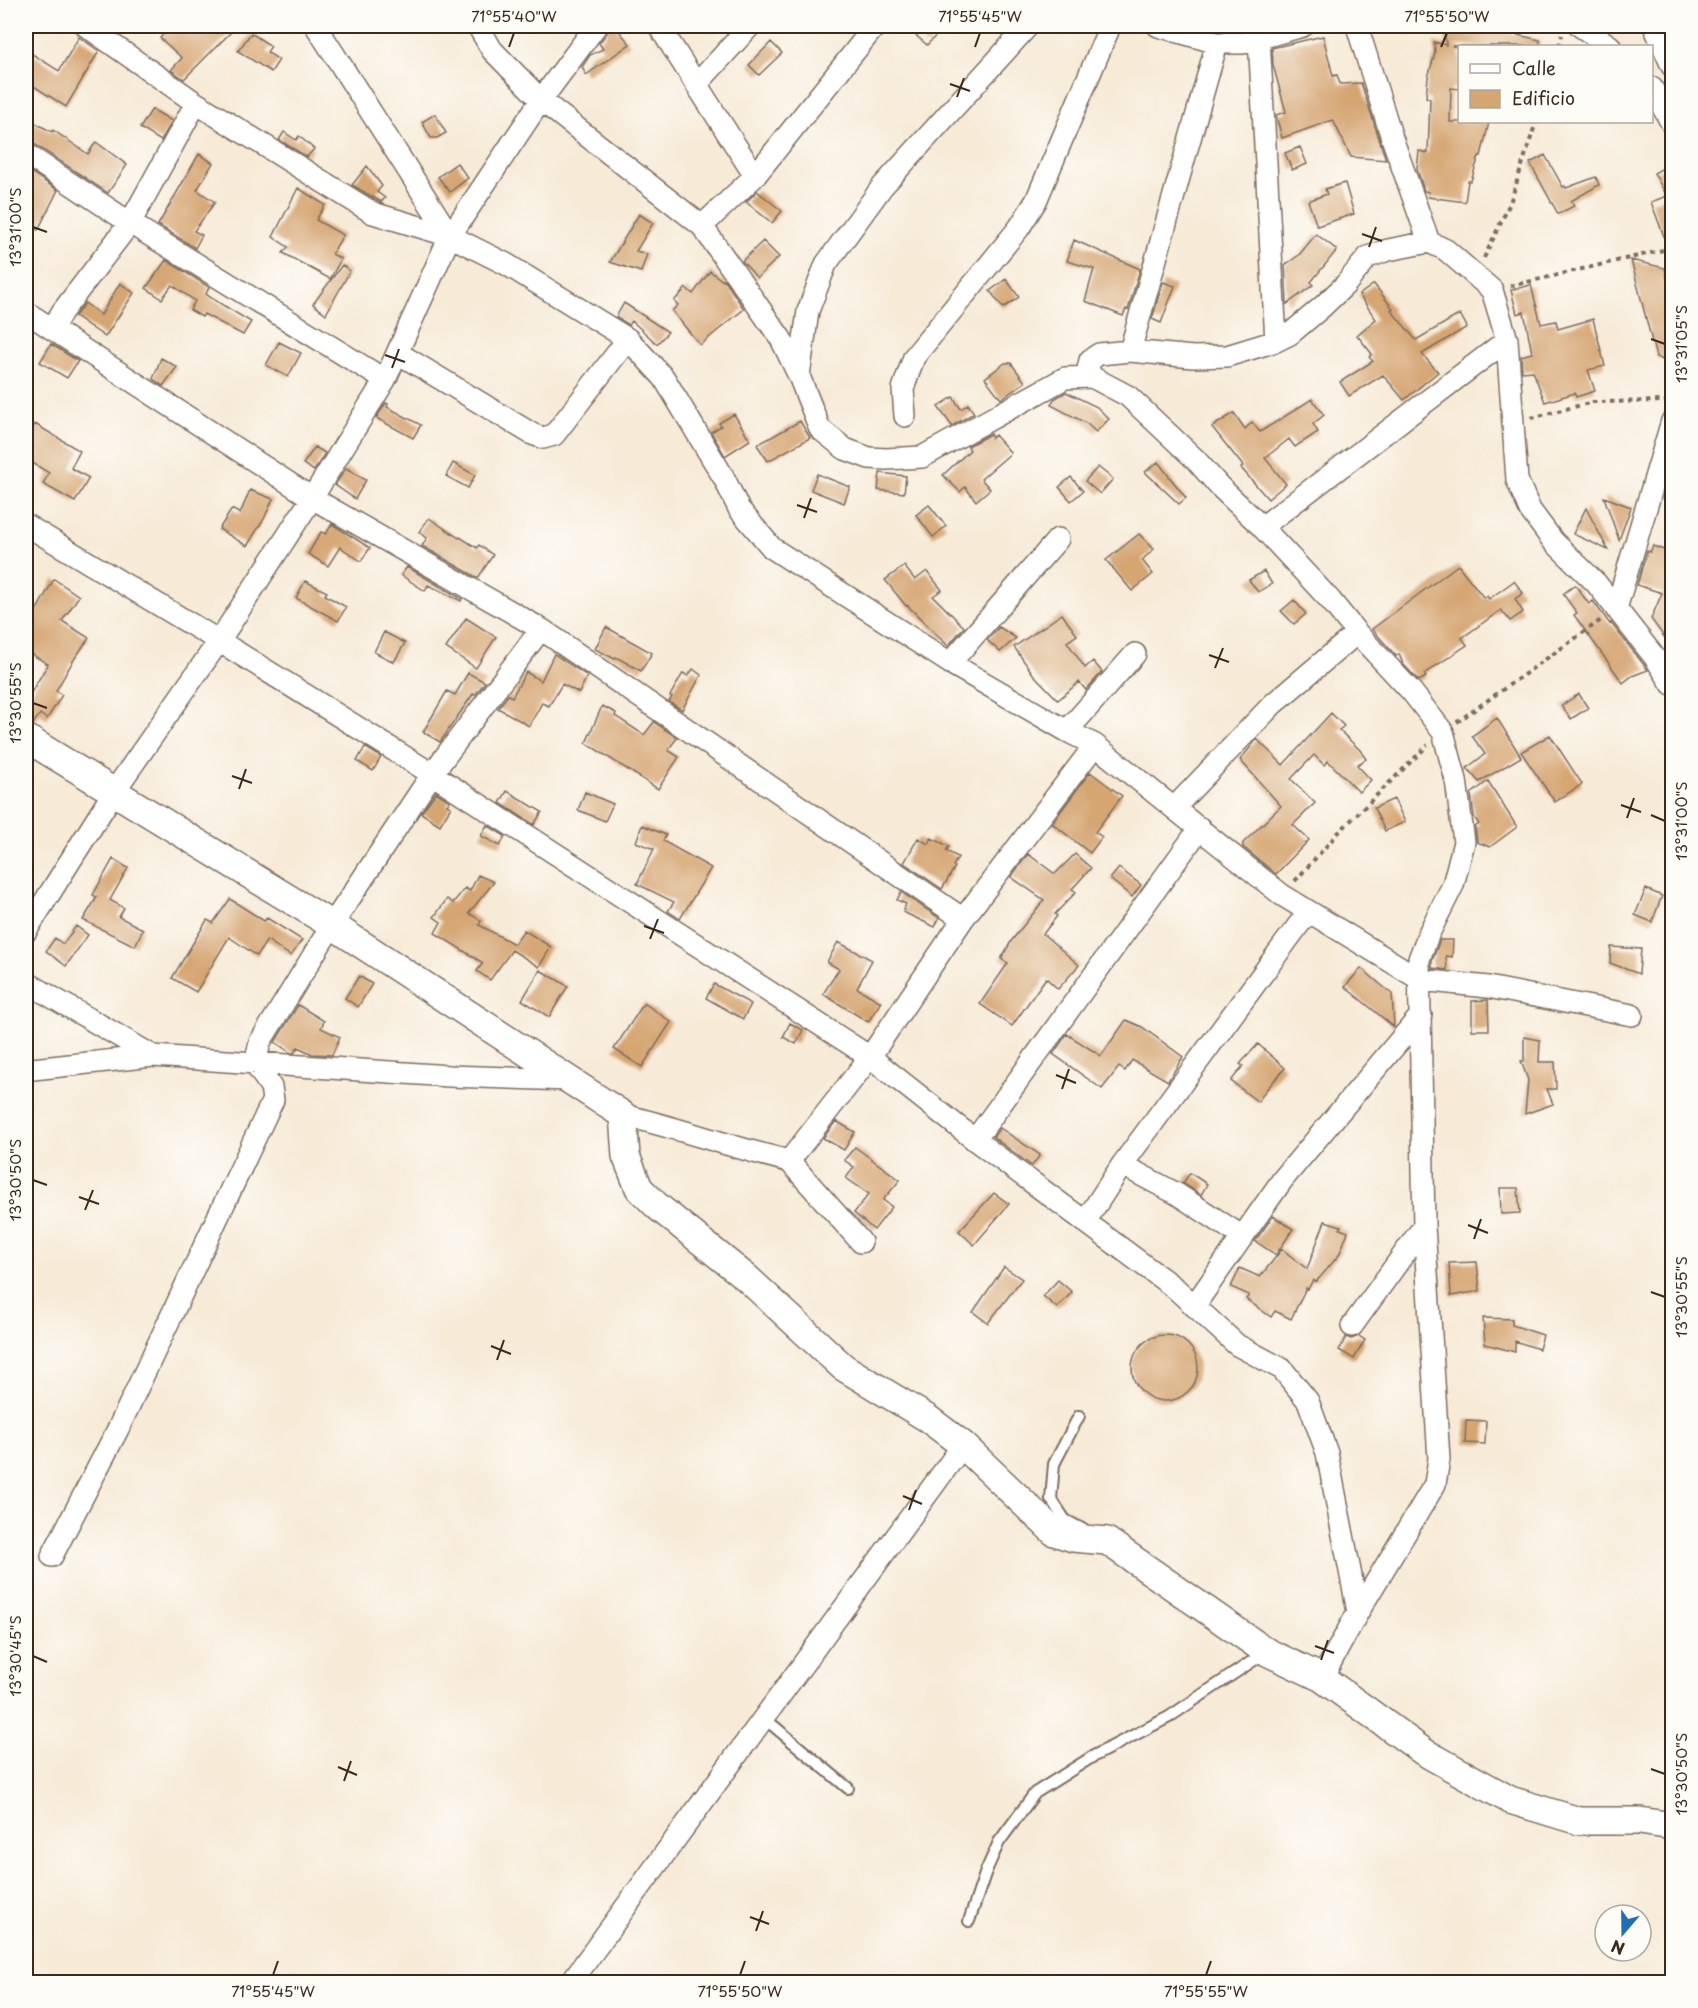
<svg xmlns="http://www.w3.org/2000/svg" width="1698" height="2008" viewBox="0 0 1698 2008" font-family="'Playpen Sans',sans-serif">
<rect width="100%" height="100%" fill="#fdfcf7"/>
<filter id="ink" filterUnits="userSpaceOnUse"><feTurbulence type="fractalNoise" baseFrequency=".0167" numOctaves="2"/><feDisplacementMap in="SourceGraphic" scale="12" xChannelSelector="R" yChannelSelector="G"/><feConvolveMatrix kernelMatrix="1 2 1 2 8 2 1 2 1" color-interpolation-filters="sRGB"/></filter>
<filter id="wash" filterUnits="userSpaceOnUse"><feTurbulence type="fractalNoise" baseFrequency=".008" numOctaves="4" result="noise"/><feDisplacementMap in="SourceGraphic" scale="24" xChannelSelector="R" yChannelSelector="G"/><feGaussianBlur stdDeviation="1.35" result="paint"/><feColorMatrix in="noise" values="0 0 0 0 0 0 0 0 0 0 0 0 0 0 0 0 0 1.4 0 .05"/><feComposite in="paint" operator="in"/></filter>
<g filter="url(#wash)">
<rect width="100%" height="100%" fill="#f7ead7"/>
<g id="blocks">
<!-- building -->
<path fill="#d5a572" d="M171,26H237L184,79L171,70L182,58L160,38Z
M608,26H615L630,44L586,75L582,67L590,55L603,49L599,43L607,33Z
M905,26H945L927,45Z
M1444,26H1478L1540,40V46H1452L1460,48V89L1451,88L1450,122H1489L1481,156H1479L1471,181H1468L1465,202L1428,197L1429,192L1424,191L1417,169L1419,151L1428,153L1430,99L1426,97L1428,77L1435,53L1434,42L1446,45Z
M251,33L271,46L267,52L279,60L271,72L238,51Z
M1323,36L1333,76L1337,75L1340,84L1361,83L1386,160L1351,157L1333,120L1282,138L1276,115L1286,112L1273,65L1272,48Z
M79,37L99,51L66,107L26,81V50L59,71Z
M771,42L782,53L759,75L749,65Z
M152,109L172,121L161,141L140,128Z
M435,114L446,133L437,138H431L422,122Z
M26,118L52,132L53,130L88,154L96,142L127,165L108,193L33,143L26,141Z
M284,132L296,140L299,136L314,149L307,157L279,140Z
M1300,147L1307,164L1292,170L1285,153Z
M199,154L213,163L197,190L215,202L194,231L202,235L195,248L158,225Z
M1545,155L1563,187L1565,186L1566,188L1596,177L1599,185L1571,201L1574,206L1558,214L1530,163Z
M457,163L468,178L450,192L438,177Z
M1672,163V205L1654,173Z
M367,166L382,186L377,192L385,198L381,202L352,185Z
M26,169L58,190L38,230L26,224Z
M1345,183L1354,214L1317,226L1308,201L1327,194L1325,189Z
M298,188L325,205L316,220L343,235L332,254L341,259L330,279L283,253L288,247L273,237Z
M757,191L782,211L772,223L746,202Z
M1667,196L1672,211L1671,255L1651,202Z
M639,214L653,223L636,251L647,254L641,272L610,262Z
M1316,234L1337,250L1311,282L1313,285L1287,304L1285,265L1299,255Z
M1074,240L1140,269L1128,310L1126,309L1123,316L1085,301L1094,269L1067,261Z
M763,241L779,257L757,278L742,261Z
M166,260L209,287L206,294L213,299L251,322L243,335L204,314L202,317L190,310L195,301L172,285L162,299L146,288Z
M1631,260L1665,268L1672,298V364L1656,357Z
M342,265L350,271L326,314L313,304Z
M710,271L723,281L724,279L744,309L700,345L672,311L678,305L674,301L686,288L693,294Z
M1006,279L1019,297L1003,308L990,291Z
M1163,282L1175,286L1161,323L1152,319Z
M120,283L134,293L105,337L75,316L85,303L101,315Z
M1374,284L1393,309L1391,310L1416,340L1460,314L1467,327L1422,354L1438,372L1404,400L1383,375L1349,396L1340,382L1373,361L1369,357L1372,354L1357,335L1376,319L1359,295Z
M1531,285L1541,324L1556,321L1558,329L1593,319L1605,366L1588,370L1595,391L1576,397L1575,393L1545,402L1533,371L1522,372L1521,356L1532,353L1524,312L1517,314L1511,290Z
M624,303L668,332L657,344L632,321L629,325L616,317Z
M279,342L301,353L288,377L266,365Z
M51,344L78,361L67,378L40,362Z
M161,358L177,367L163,386L153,379Z
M1005,363H1011L1025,382L1001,399L985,378Z
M1066,392L1097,407L1109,419L1096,432L1086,423L1051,405L1054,399Z
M953,397L961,409L968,404L974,413L952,426L938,407Z
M1312,399L1324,415L1313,424L1318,432L1295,447L1289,439L1265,458L1286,484L1268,499L1241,468L1243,466L1212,427L1234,413L1245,429L1252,422L1260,432Z
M386,403L388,404L387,407L421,425L413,438L376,418Z
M734,414L750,440L725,456L711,432L721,426L719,423Z
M800,421L810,438L768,461L757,445Z
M35,424L80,451L71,468L89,478L75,502L43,484L49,473L26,459V440Z
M990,434L992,438L995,435L1011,453L981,479L990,489L976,501L965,487L960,492L943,475L970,450L968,446Z
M315,447L325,453L314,471L303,464Z
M1158,462L1186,498L1179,504L1145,472Z
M453,463L475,475L468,488L446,476Z
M1098,467L1113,479L1100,494L1085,481Z
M346,468L366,480L355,499L335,485Z
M880,473L906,476L904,493L878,490Z
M817,474L850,487L844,503L811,490Z
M1071,477L1083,491L1071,501L1059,487Z
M250,490L273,499L264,519L247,546L219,529L232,509L240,514Z
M1604,497L1631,507L1619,540Z
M929,505L946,526L933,537L916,515Z
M1586,508L1608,550L1573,534Z
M429,518L459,538L460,537L477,548L479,545L493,555L478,578L422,546L427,538L419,532Z
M332,524L370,548L361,561L340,547L328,566L308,554L321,532L326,534Z
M1139,534L1154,549L1142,560L1153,574L1132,591L1106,560Z
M1653,546L1672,553V622L1665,638L1651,619L1662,593L1637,585L1647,551L1650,552Z
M1458,565L1484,598L1487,596L1489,599L1514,581L1523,593L1515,599L1523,612L1510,621L1501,610L1462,638L1467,645L1424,674L1426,677L1419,681L1403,664L1399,654L1396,656L1372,629Z
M904,566L915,580L927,571L942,590L933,596L964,627L948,646L907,605L906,606L885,580Z
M407,567L462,599L461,601L428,585L425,591L401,575Z
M1264,571L1272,584L1258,592L1249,580Z
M54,579L79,596L62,621L89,638L73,661L56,691L62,695L47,719L40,714L33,724L26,722V701L48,664L26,651V629Z
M305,581L327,592L325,595L346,607L338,621L296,598Z
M1575,585L1589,604L1593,601L1610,624L1611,623L1648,670L1632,676L1623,683L1574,615L1577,613L1563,594Z
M1294,600L1306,614L1294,624L1281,611Z
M1062,614L1077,635L1067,642L1085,668L1093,661L1102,672L1086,690L1079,682L1058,700L1033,674L1014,647Z
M466,618L496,637L476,668L446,648Z
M606,627L652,653L641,671L616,657L615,659L595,649Z
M999,627L1016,638L1000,652L987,640Z
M384,632L405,643L394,662L374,652Z
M554,654L587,676L579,693L562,684L549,706L542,703L529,726L498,708L508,695L512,697L526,672L541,681Z
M693,669L701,675L682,710L669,702L672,697L670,696L683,673L688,676Z
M468,673L485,682L475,695L473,694L440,742L423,732L447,691L455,695Z
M1579,694L1588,708L1571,719L1561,706Z
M602,706L616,713L615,716L644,735L654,722L677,738L668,750L679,757L658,789L586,743Z
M1331,713L1344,726L1339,730L1360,750L1366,759L1357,765L1371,780L1359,792L1328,761L1324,765L1314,755L1291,779L1315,803L1293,825L1309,840L1276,874L1243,847V843L1281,806L1240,760L1257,739L1283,765Z
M1497,718L1521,757L1479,782L1467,768L1485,754L1472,736Z
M1550,735L1582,784L1555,802L1521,752Z
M365,747L381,757L373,771L357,761Z
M1090,772L1122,796L1095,832L1102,837L1090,853L1052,823Z
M1488,781L1517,827L1490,847L1477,842L1475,827L1479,824L1474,817L1471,794Z
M507,791L542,812L534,825L500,803Z
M436,792L450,801L447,805L451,807L440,825L421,813Z
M585,792L613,804L605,821L578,810Z
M1394,799L1405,822L1385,831L1374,808Z
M487,825L505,836L500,846L481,836Z
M642,825L666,835L663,841L711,868L680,919L668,911L674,902L637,884L654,849L636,842Z
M918,838L928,844L931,838L949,846L946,851L958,857L953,866L955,867L942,889L904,863Z
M1028,854L1055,874L1075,854L1091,868L1072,889L1076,892L1055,914L1057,916L1043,934L1079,965L1058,989L1046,978L1012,1026L980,1004L1008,963L1001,959L1012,940L1044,900L1011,877Z
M113,859L128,868L110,900L124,908L119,917L143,929L135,946L83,920L97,897L93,895Z
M1119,868L1141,885L1132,897L1110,879Z
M478,875L494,882L469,913L481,921L479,925L514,944L524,930L551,947L539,967L512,950L490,980L477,971L483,963L435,933L441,922L434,917L447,899L453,903L465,888L470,891Z
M1646,889L1662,896L1652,922L1635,915Z
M901,892L939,918L935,927L903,912L906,904L897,900Z
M230,899L264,921L267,918L302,940L291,956L267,940L257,956L229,937L196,992L172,978L207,920L213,923Z
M76,926L88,935L66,966L46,951L55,938L63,944Z
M1440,940H1453L1452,957L1446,956L1447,970L1432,968V961Z
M838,942L872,960L857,988L881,1002L868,1022L823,994L839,969L827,962Z
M1611,947L1641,949L1639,974L1610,963Z
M1361,968L1392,994L1394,1027L1345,987Z
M540,970L568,986L549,1017L522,1000Z
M359,976L372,984L358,1007L345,998Z
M714,984L751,1004L743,1019L706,998Z
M1488,1000L1489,1030H1472V1001Z
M644,1003L671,1022L642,1067L614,1049Z
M298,1005L324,1021L321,1028L340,1037L332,1055L312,1054L298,1047L294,1053H291L275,1042Z
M1126,1020L1142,1027L1183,1057L1168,1081L1132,1060L1125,1071L1119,1067L1102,1089L1053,1054L1067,1034L1101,1056Z
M790,1023L803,1030L796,1044L783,1037Z
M1524,1037L1540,1040L1539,1062H1555L1556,1089H1547L1553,1104L1525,1114L1528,1080L1521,1061H1524Z
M1258,1044L1285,1068L1265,1091L1258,1102L1231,1081L1243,1066L1240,1064Z
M836,1121L855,1132L844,1150L823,1138Z
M1000,1128L1040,1155L1032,1166L993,1137Z
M855,1147L900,1180L883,1200L892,1207L874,1230L854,1213L869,1194L846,1178L854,1167L844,1160Z
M1190,1173L1207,1184L1201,1195L1183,1183Z
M1500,1188H1518L1520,1213L1501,1214Z
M994,1193L1009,1204L974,1245L959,1231Z
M1273,1216L1293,1229L1276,1255L1255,1241Z
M1325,1221L1341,1226L1340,1229L1348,1232L1339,1255L1316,1282L1313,1280L1308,1289L1306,1288L1291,1319L1275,1311L1271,1317L1246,1299L1249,1295L1231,1287L1240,1268L1260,1277L1282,1249L1307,1269Z
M1477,1262L1480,1291L1451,1296L1449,1263Z
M1004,1267L1022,1279L988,1323L973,1312Z
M1058,1280L1072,1292L1057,1308L1043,1296Z
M1483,1318L1512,1319V1325L1543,1335L1539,1349L1515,1341V1352L1485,1344Z
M1132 1368a33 33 0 1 1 66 0a33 33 0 1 1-66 0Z
M1359,1336L1365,1340L1354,1359L1339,1350L1346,1337L1351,1339Z
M1466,1420L1486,1421L1485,1444L1465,1443Z"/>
</g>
</g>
<g filter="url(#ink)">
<use href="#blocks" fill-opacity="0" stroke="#7d6d5f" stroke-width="1.5"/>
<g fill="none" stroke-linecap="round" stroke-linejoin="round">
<!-- service casing -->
<g stroke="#7d6d5f" stroke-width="14">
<path id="service" d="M1079,1416L1054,1464L1051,1499L1065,1520L1082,1529
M764,1718L848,1788
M969,1921L986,1871L999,1842L1035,1793L1092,1757L1169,1717L1266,1652"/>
</g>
<!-- minor casing -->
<g stroke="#7d6d5f" stroke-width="24">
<path id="minor" d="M86,26L196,103L373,213L450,236L506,264L628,339L664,378L724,478L739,509L772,548L950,663L1067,731L1095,745L1282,895L1421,980L1488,987L1632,1015
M316,26L450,236
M478,26L492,50L541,100L702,226L781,339L799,376L820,429L845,449L869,458L886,459L922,457L1065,378L1092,377
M659,26L755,176
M1158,26L1217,43H1243L1303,26
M1357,26L1392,138L1429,242
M1580,26L1610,46
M1654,26L1672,66
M1259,38L1276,341
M697,84L750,26
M1652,88L1672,124
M26,154L130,223L385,380
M702,226L755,176L875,26
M26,312L312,498L541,629L963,919
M52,329L62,312L130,223L196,103
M1130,351L1217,43
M398,353L532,434L543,438L554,435L628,339
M799,376L808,311L826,264L882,187L1028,26
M905,416L903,389L914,357L1019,228L1036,201L1110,26
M26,525L219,641L432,774L870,1057L975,1140L1176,1289L1237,1345L1282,1369L1308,1401L1327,1453L1358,1612
M1262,527L1507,340
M1616,609L1672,421
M950,663L1058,539
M1067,731L1135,654
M1175,807L1273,704L1357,633
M26,931L115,790L219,641L312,498L385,380L450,236L541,100L596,26
M26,982L153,1056
M26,1067L33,1069L153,1056L449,1076L570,1080
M623,1115C679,1128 733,1148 789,1161L870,1057L963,919L1095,745
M975,1140L1200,828
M789,1161L861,1242
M1122,1165L1177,1194L1243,1237
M1085,1222L1122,1165L1308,912
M1194,1306L1283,1179L1421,1015
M1352,1326L1424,1226
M52,1556L118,1429L273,1100L271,1087L255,1064L260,1042L332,925L432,774L541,629
M1322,1678L1358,1612L1435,1484L1439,1459L1424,1226L1419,959L1429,933L1453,885L1464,842L1456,780L1443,732L1412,692L1357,633L1331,601L1262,527L1219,486L1196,460L1128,396L1092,377L1088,369L1090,360L1099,354L1130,351L1193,357L1227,356L1276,341L1290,334L1322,307L1345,285L1368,257L1388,250L1429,242L1446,250L1492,290L1507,340L1517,480L1530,510L1553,541L1596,583L1656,659L1672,684
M574,1978L963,1445"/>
</g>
<!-- tertiary casing -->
<g stroke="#7d6d5f" stroke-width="30">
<path id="tertiary" d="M26,738L332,925L623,1115L626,1156L639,1188L657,1206L748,1279L843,1367L927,1418L963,1445L1054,1532L1073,1538L1107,1541L1267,1652L1322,1678L1424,1752L1510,1800L1579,1821H1640L1672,1826"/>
</g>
<!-- path -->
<path stroke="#7d6d5f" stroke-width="4" stroke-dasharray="4.5 4.5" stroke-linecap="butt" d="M1559,46L1562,35
M1484,258L1510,203L1536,122
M1510,286L1672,248
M1531,418L1593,402L1666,401
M1457,722L1601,620
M1295,881L1339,832L1428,745
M1665,1982L1672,1966"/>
<!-- service -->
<use href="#service" stroke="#fff" stroke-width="10"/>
<!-- minor -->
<use href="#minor" stroke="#fff" stroke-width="21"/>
<!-- tertiary -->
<use href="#tertiary" stroke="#fff" stroke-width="27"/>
</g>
</g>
<!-- ticks -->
<path fill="none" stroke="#3b2a1e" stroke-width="2" d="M509,47L514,33M975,47L980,33M1441,47L1447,33M950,84L970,91M957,97L964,78M33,227L47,232M1362,234L1382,241M1369,247L1376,227M1651,339L1665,344M385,355L405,362M392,368L399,349M797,505L817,512M804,518L811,498M1209,655L1229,662M1215,668L1223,648M33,703L47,708M232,776L252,783M239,789L246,769M1621,805L1641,812M1651,815L1665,821M1627,818L1634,798M644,926L664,933M650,939L658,919M1056,1075L1076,1083M1062,1089L1069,1069M33,1180L47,1185M79,1197L99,1204M85,1210L93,1190M1468,1225L1488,1233M1474,1239L1481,1219M1651,1292L1665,1297M491,1346L511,1354M497,1360L504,1340M903,1496L922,1504M909,1510L916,1490M1315,1646L1334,1653M33,1656L47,1662M1321,1660L1328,1640M338,1767L357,1775M1651,1769L1665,1774M344,1781L351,1761M750,1917L769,1924M756,1931L763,1911M273,1975L278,1961M740,1975L745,1961M1206,1975L1211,1961"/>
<!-- margin -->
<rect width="1698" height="2008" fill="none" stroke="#fdfcf7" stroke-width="66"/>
<!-- legend -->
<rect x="1458" y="45" width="195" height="78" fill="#fdfcf7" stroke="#afa8a0" stroke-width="1.5"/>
<rect x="1470" y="64" width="30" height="9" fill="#ffffff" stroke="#afa8a0" stroke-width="1.5"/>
<text x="1512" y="75" font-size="18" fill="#3b2a1e">Calle</text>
<rect x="1470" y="90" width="30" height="18" fill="#d5a572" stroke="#afa8a0" stroke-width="1.5"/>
<text x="1512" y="105" font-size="18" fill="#3b2a1e">Edificio</text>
<!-- north arrow -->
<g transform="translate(1623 1933) rotate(200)"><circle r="28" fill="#fdfcf7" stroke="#afa8a0" stroke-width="1.5"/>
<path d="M0-4.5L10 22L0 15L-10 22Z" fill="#1f6fb2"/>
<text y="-9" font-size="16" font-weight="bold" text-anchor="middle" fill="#3b2a1e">N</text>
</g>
<rect x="33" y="33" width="1632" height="1942" fill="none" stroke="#3b2a1e" stroke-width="2"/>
<g font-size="15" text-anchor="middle" fill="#3b2a1e">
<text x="514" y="22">71°55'40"W</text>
<text x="980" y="22">71°55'45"W</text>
<text x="1447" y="22">71°55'50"W</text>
<text transform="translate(16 227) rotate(-90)" y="5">13°31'00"S</text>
<text transform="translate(1682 344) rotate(-90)" y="5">13°31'05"S</text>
<text transform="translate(16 703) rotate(-90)" y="5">13°30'55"S</text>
<text transform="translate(1682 821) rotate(-90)" y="5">13°31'00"S</text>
<text transform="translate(16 1180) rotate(-90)" y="5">13°30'50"S</text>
<text transform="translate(1682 1297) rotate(-90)" y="5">13°30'55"S</text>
<text transform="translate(16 1656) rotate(-90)" y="5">13°30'45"S</text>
<text transform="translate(1682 1774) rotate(-90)" y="5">13°30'50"S</text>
<text x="273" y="1997">71°55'45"W</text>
<text x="740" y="1997">71°55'50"W</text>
<text x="1206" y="1997">71°55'55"W</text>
</g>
</svg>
